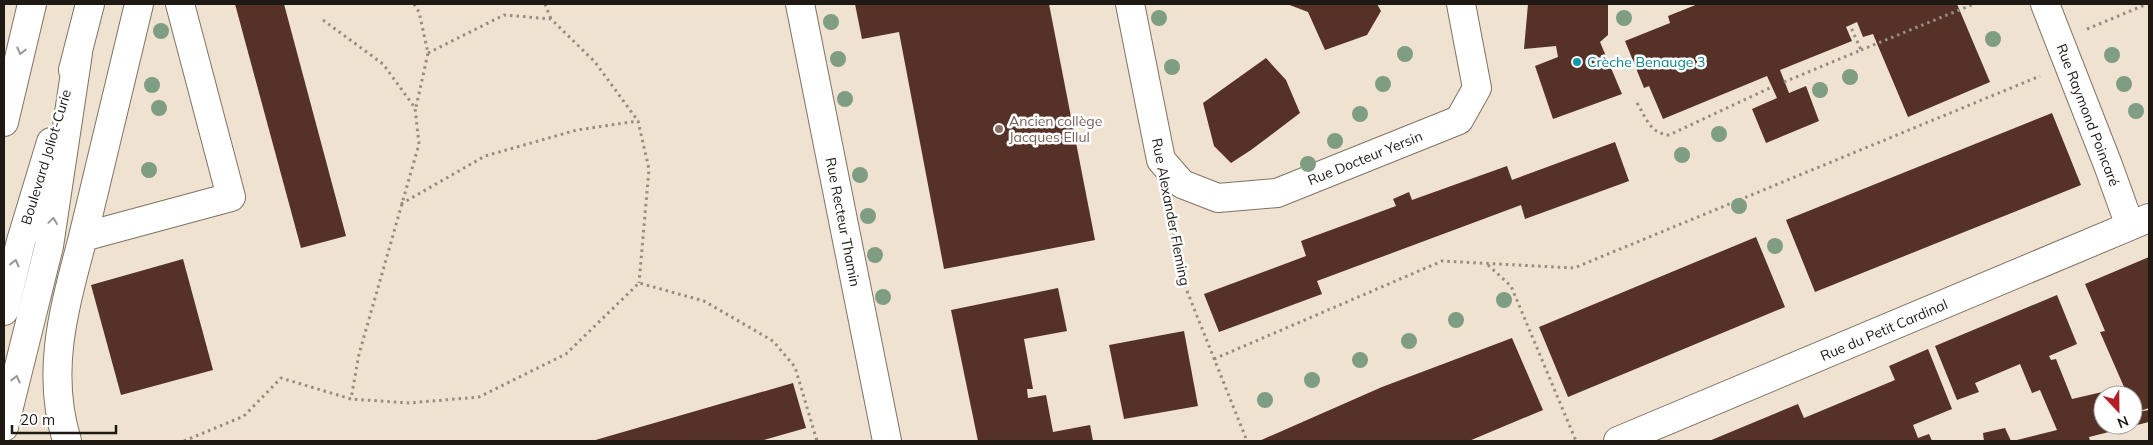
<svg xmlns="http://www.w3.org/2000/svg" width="2153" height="445" viewBox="0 0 2153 445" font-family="Mulish,sans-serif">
<rect width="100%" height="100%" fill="#efe2d0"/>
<!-- building -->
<path fill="#553127" d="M235,4H284L346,236L301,248Z
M855,4H1049L1095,240L944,269L899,32L862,39Z
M1287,4H1377L1381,11L1367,35L1325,50L1308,12Z
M1528,4H1608V35L1600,42L1622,94L1553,119L1535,66L1558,57L1556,46L1524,49Z
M1698,4H1957L1990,82L1908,117L1873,34L1863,37L1857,22L1846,27L1852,41L1780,70L1789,93L1806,86L1819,121L1766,143L1752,109L1777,98L1767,76L1663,119L1649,86L1644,88L1625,41L1670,23L1668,16Z
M1266,58L1286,80L1300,113L1251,150L1231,163L1214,146L1203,103Z
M2052,113L2081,185L1815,292L1786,220Z
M1615,142L1629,181L1525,219L1521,205L1317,281L1322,294L1219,332L1204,294L1306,256L1301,241L1396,206L1393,199L1409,192L1412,200L1507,166L1512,180Z
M1756,237L1785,307L1568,397L1539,327Z
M2149,257V408L2137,412L2149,410V422L2133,426V395H2103V425L2133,426L2089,437L2090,441H2013L2057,430L2040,390L2032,393L2020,364L1975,383L1979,392L1957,400L1935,346L2057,295L2077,344L2049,356L2051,360L2056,359L2072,399L2124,387L2100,332L2105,331L2085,284Z
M183,259L213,370L121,395L91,285Z
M1058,288L1067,331L1024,339L1033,389H1027L1028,398L1046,395L1053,432L1090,425L1093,441H1016V440L978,441L951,310Z
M1184,331L1198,406L1124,419L1109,345Z
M1512,338L1543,410L1469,441H1259L1382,387Z
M1928,349L1952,409L1913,425L1918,438L1929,434L1932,441H1709L1798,404L1804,418L1895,380L1889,366Z
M793,383L806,428L760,441H592Z
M2005,428L2011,441H1984L1983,433Z"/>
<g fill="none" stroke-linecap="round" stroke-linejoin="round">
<!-- minor casing -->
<g stroke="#7f7464" stroke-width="30">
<path id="minor" d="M800,4L887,441
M1130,4L1161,160L1182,184L1218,198L1277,193L1459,120L1477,88L1461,4
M2045,4L2108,165L2130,226
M83,237L139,4
M67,441C45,370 65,306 83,237L231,197L180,4
M1618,441L2149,218"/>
</g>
<!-- primary casing -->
<g stroke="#7f7464" stroke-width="30">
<path id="primary" d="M73,70L90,4
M4,122L32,4
M4,311L21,241L51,142
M4,427L49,246L78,53"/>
</g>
<!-- path -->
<path stroke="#968d80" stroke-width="3" stroke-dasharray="2.5 4" stroke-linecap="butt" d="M414,4L419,12L428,53L416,107
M545,4L551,19
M323,20L383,64L415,108L419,144L359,354L351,399
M2087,29L2147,4
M1861,50L1974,4
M428,53L504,15L551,19L595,62L638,121L649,169L639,283
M1784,82L1861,50L1850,25
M1637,103C1646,117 1649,133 1669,135L1772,87
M401,204L485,156L577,130L638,121
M1170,215L1181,276L1247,441
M1488,265L1511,286L1576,441
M1214,359L1442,261L1574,268L2040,76
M184,441L244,416L281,378L351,399L409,403L479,397L566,354L639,283L704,301L773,341L795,367L817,441"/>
<!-- minor -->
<use href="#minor" stroke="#fff" stroke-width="28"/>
<!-- primary -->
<use href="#primary" stroke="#fff" stroke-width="28"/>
</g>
<!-- trees -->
<g fill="#7f9d83">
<circle cx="1159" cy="18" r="8"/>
<circle cx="1624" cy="18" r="8"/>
<circle cx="831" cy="22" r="8"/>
<circle cx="161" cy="31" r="8"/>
<circle cx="1993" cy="39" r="8"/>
<circle cx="1405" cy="54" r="8"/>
<circle cx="2112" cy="55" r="8"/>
<circle cx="838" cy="59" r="8"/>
<circle cx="1172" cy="67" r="8"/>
<circle cx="1850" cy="77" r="8"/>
<circle cx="1383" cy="84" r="8"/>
<circle cx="2124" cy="84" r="8"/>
<circle cx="152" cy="85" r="8"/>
<circle cx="1820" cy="90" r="8"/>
<circle cx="845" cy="99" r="8"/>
<circle cx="159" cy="108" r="8"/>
<circle cx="2136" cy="111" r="8"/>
<circle cx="1360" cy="114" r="8"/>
<circle cx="1719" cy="134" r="8"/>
<circle cx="1335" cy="141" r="8"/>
<circle cx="1682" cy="155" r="8"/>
<circle cx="1308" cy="164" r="8"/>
<circle cx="149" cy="170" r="8"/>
<circle cx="860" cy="175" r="8"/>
<circle cx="1739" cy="206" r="8"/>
<circle cx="868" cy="216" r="8"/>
<circle cx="1775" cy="246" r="8"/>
<circle cx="875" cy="255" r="8"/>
<circle cx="883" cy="297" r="8"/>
<circle cx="1504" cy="300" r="8"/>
<circle cx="1456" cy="320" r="8"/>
<circle cx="1409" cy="341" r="8"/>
<circle cx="1360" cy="360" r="8"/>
<circle cx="1312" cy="380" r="8"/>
<circle cx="1265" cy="400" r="8"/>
</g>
<!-- one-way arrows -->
<defs><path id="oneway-chevron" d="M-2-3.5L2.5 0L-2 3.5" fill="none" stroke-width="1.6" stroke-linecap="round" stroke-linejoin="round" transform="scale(1.25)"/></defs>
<g stroke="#9a9895">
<use href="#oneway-chevron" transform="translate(21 51) rotate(104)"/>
<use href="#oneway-chevron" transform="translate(53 221) rotate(-82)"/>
<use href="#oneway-chevron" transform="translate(15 263) rotate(-76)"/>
<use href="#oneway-chevron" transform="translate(16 379) rotate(-76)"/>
</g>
<!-- markers -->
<circle fill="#0f9aa8" stroke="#fff" stroke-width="2" cx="1577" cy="62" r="5"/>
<circle fill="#8d6e63" stroke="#fff" stroke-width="2" cx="999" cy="129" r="5"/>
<g text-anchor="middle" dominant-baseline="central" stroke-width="5" stroke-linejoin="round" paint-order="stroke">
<!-- culture labels -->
<g font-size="14" fill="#0d838f" stroke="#fff" text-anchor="start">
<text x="1587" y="62">Crèche Benauge 3</text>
</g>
<!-- street labels -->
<g font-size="14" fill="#1e1913" stroke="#fff">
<text transform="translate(2088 115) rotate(69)">Rue Raymond Poincaré</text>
<text transform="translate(46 157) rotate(-73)">Boulevard Joliot-Curie</text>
<text transform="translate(1365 158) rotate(-22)">Rue Docteur Yersin</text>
<text transform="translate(1171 212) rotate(79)">Rue Alexander Fleming</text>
<text transform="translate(843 222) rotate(79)">Rue Recteur Thamin</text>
<text transform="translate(1884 330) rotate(-23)">Rue du Petit Cardinal</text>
</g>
<!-- education labels -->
<g font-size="14" fill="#785e54" stroke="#fff" text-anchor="start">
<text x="1009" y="121">Ancien collège<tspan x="1009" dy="16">Jacques Ellul</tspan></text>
</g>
</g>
<!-- border -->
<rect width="2153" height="445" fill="none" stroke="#1e1913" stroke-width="10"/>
<!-- north arrow -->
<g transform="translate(2118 410) rotate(158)"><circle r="24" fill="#ffffff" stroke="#a5a3a1"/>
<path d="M0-4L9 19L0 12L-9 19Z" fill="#b11f27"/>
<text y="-8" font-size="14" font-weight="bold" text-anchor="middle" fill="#1e1913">N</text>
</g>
<!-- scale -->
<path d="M12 425v8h104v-8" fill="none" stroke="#1e1913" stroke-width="2.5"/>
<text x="20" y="425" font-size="15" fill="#1e1913" stroke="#ffffff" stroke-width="4" paint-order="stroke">20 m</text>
</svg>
